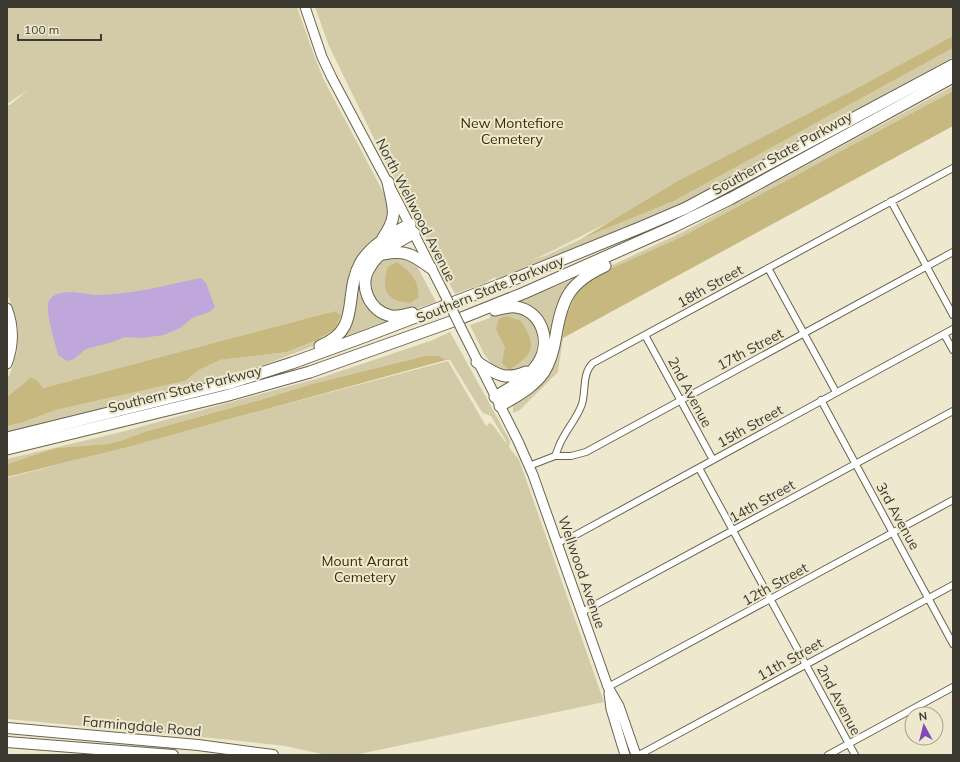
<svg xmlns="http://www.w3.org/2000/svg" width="960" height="762" viewBox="0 0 960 762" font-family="Mulish,sans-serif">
<rect width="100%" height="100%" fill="#eee8ce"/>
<!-- green -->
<path fill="#d3cba8" d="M7,7H297L315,58L324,80L389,203L387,228L358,261L345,320L329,340L269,363L216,381L142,398L113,409L7,433V426L21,423L56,410L185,381L199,370L220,360L287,352L317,340L335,329L341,315L335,311L43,388L37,380L30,377L23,384L7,397V378L10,374L17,352L18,328L9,298L7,296V105H10L28,90L7,104Z
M315,7H953V37L613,220L544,255L531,260L545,256L581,239L674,201L953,48V57L694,199L623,229L581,245L496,279L495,277L485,283L455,294L424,234L418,217L430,237L387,165L329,46Z
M953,86V91L681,237L592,277L577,292L566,316L564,323L563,338L558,372L520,410L513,413V405L512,404C517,400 523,398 528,394C538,386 547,375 553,363C563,342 558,316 570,297C575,289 582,283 589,276L683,232Z
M381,250L364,292L394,320L340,341L339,339L358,276Z
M400,254L420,266L418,268L436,302L401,314L376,305L370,291L371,277L377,265L388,257Z
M581,276L555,336L536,373L546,329L514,305L521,301Z
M505,311C529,311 530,317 541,335C537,358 538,364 515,374L495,368L484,354L470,325L490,318V315Z
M450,332L510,441L509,447L519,460L522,468L604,702L355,755H327L285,746L232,740L7,719V478L448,361L486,426L490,423L493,425L506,443V441L491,416L483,413L480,409L450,360H446L439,356H425L312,384L260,400L147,431L120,441L107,444L56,448L7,464V459L121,432L323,377L433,340Z"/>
<!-- forest -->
<path fill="#c6b87f" d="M953,36V48L674,201L581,239L680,180L852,91Z
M953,91V126L563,338L564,323L566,316L577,292L592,277L681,237Z
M397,262C410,272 420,280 418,298L410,303C405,302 398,302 394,299C382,292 384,278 388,267Z
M335,311L341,315L335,329L317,340L287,352L220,360L199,370L185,381L56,410L21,423L7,426V397L23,384L30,377L37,380L43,388Z
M506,316L521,321C538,347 533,354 509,370L502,363L505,347L496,329L499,319Z
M425,356H439L446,360L131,446L7,477V464L56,448L107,444L120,441L147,431L260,400L312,384Z"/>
<!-- water -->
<path fill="#c0a7db" d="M201,278L206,283L215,307L209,312L192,318L180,328L164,335L142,338L125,337L113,342L86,349L74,359L67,361L58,355C56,345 44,309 49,301C56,287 82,294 95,295C131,295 166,285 201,278Z"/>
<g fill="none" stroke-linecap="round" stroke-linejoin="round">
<!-- street casing -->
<g stroke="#69644e" stroke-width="8">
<path id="street" d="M891,201L953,315
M768,268L836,392
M944,334L953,350
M645,335L713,460
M821,400L953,644
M555,456C558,449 560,442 564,436C570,425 578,416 582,404C586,391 582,373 593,363L953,168
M529,466L555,456H571L586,452L953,252
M699,468L855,755
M557,543L572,537L953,329
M582,612L953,411
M608,687L953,500
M639,755L953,585
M828,755L953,687"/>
</g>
<!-- secondary casing -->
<g stroke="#69644e" stroke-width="11">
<path id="secondary" d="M305,7L322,57L332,78L399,204L444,293
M7,308C14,326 14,346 7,364
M462,330L518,441L533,475L608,687L619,706L636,755
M609,693L611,709L625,755"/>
</g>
<!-- primary casing -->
<g stroke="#69644e" stroke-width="12">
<path id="primary" d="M7,728L198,745L273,755
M7,742L173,755"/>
</g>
<!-- highway casing -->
<g stroke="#69644e" stroke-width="13">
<path id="highway" d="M383,238C399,215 393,208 388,182
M384,254C406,249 414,256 431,268
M495,310C502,308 509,306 516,307C542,311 552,342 538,363C529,378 510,388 495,397
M412,313C405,315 398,317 391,316C369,311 358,285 370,267C379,251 398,242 414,233
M320,346C363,329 342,295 361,262C372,244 392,234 410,224
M477,362C496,374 504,381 526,372
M500,406C516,396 533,388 544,372C551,361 554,348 556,335C562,298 570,282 605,266
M7,438L230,383L292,363L366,336L502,284L644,226L686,208L953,65
M7,449L225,396L310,372L459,319L524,293L675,226L730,199L953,77"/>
</g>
<!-- street -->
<use href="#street" stroke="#fff" stroke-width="6"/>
<!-- secondary -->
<use href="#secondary" stroke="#fff" stroke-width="9"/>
<!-- primary -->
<use href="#primary" stroke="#fff" stroke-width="10"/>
<!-- highway -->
<use href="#highway" stroke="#fff" stroke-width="11"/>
<!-- secondary-bridge casing -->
<g stroke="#69644e" stroke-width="11" stroke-linecap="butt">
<path id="secondary-bridge" d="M444,293L462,330"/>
</g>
<!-- secondary-bridge -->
<use href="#secondary-bridge" stroke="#fff" stroke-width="9"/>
</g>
<g text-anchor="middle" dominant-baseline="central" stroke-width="4" stroke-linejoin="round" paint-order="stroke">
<!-- park labels -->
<g font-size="14" fill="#392e00" stroke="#eee8ce">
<text x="512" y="123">New Montefiore<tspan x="512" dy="16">Cemetery</tspan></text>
<text x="365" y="561">Mount Ararat<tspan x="365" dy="16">Cemetery</tspan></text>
</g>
<!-- street labels -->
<g font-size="14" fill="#3c3a30" stroke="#eee8ce">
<text transform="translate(782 153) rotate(-29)">Southern State Parkway</text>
<text transform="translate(416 210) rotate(63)">North Wellwood Avenue</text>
<text transform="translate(710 286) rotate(-29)">18th Street</text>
<text transform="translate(490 289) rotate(-22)">Southern State Parkway</text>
<text transform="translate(750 349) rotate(-28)">17th Street</text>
<text transform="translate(185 389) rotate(-14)">Southern State Parkway</text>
<text transform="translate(690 392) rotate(62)">2nd Avenue</text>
<text transform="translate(750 426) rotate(-29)">15th Street</text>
<text transform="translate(762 501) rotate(-29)">14th Street</text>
<text transform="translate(898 516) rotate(61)">3rd Avenue</text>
<text transform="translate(582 572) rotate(71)">Wellwood Avenue</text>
<text transform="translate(775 584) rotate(-29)">12th Street</text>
<text transform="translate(790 659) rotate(-29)">11th Street</text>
<text transform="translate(839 700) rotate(62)">2nd Avenue</text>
<text transform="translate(142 726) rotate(5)">Farmingdale Road</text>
</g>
</g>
<!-- border -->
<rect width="960" height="762" fill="none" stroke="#3c3a30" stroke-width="16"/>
<!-- north arrow -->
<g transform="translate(924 726) rotate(353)"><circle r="19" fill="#eee8ce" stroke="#a7a28f"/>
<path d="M0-3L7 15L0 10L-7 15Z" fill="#8746bb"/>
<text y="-6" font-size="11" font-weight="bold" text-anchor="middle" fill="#3c3a30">N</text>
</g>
<!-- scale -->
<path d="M18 34v6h83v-6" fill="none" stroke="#3c3a30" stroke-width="2"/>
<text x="24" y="34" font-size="12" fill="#3c3a30" stroke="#eee8ce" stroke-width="3" paint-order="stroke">100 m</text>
</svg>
